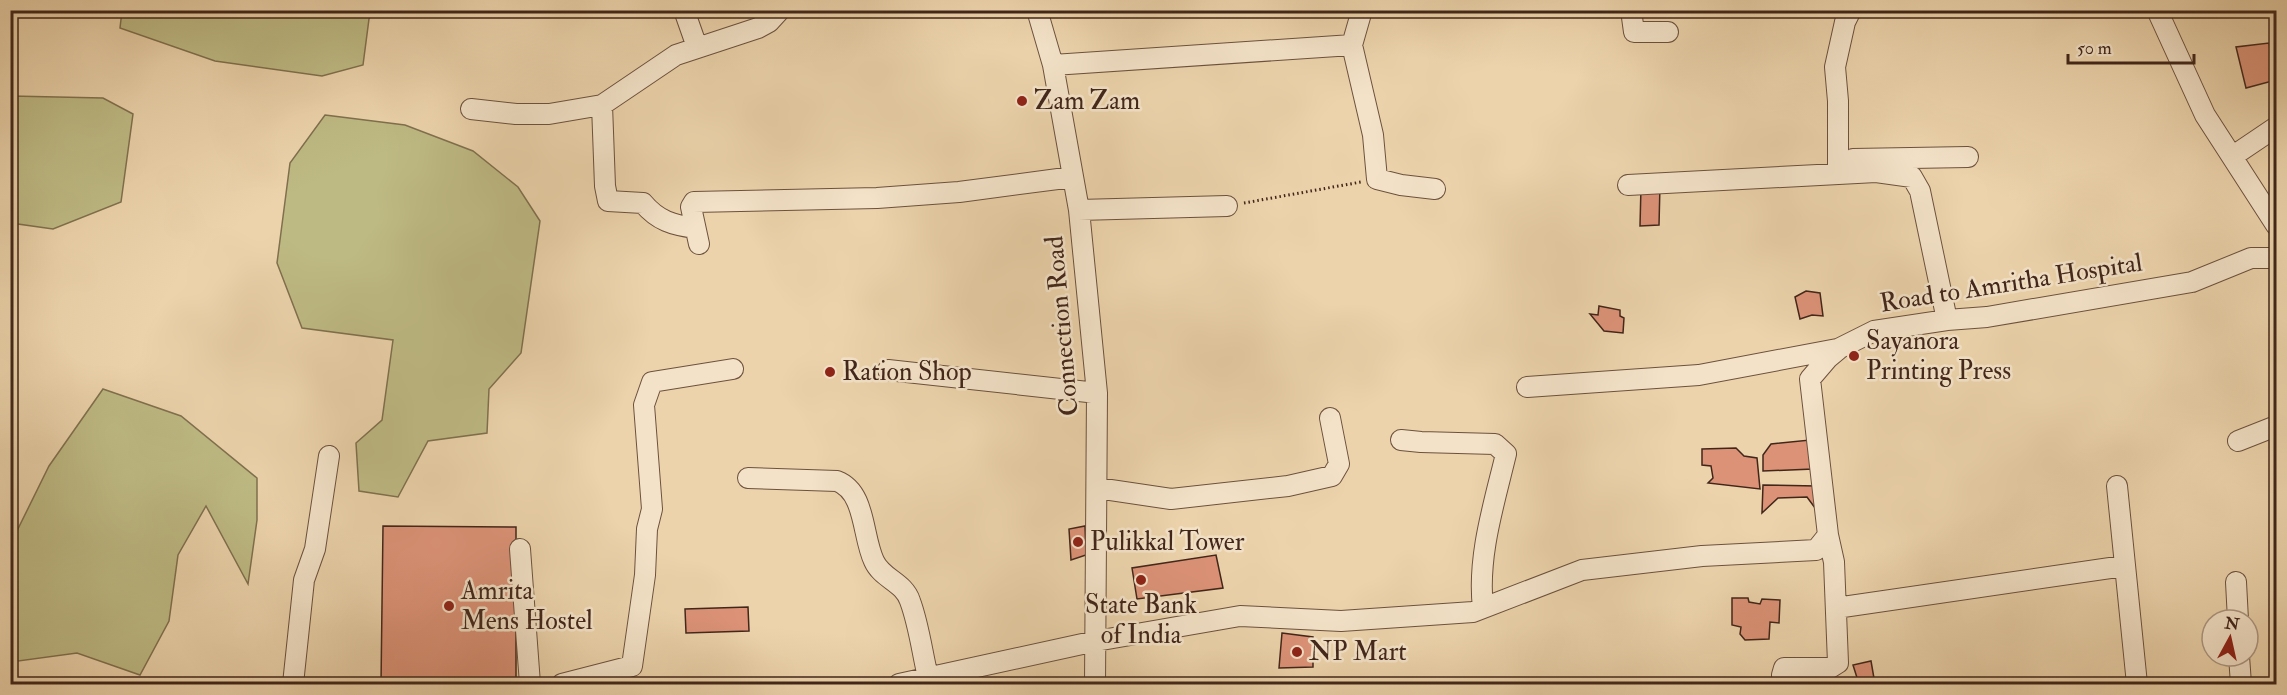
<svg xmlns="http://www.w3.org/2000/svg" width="2287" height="695" viewBox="0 0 2287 695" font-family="'IM FELL Double Pica',serif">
<rect width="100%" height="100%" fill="#ecd3ab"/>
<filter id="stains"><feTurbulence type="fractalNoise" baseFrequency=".00333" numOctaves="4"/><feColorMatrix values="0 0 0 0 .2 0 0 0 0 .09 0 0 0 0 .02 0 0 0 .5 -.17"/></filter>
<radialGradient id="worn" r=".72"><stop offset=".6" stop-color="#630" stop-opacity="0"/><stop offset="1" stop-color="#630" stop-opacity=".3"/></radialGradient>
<!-- green -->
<path fill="#beba84" stroke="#80704f" stroke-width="1.5" d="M122,11V10L373,11L369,19L363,65L322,76L215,61L120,28Z
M11,96L103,98L133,114L121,202L53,229L11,223Z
M325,115L405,125L473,151L518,187L540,221L521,353L489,389L487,433L428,441L398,497L359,491L356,443L382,420L393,340L302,328L277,263L290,163Z
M103,389L181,416L257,478V520L248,584L206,506L178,555L169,621L140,675L77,653L11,662V543L49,466Z"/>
<!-- building -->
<path fill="#dc9277" stroke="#41261a" stroke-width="1.5" d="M2269,43L2276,80L2246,88L2236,47Z
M1660,185L1659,225L1640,226L1641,187Z
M1806,291L1820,293L1823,316L1812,315L1800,319L1795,297Z
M1599,306L1620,310V316L1624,318L1623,333L1604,331L1590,314L1598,315Z
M1810,440L1813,469L1763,471V455L1771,444Z
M1736,448L1744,456L1757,458L1760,489L1708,483L1713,478L1711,466L1702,465V449Z
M1763,485L1816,486L1818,512L1807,497L1778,498L1762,513Z
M383,526L516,527V684H381Z
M1085,526L1086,555L1071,560L1069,529Z
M1216,555L1223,588L1137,599L1132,568Z
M1732,598H1748L1749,602L1760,604L1762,599L1780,600L1779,623L1770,622L1769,639L1745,640L1740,634L1741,627L1732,625Z
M748,607L749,631L686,633L685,609Z
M1282,633L1313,637V667L1279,668Z
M1871,661L1875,684H1859L1853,665Z"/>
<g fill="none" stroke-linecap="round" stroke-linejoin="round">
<!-- minor casing -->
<g stroke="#6c513e" stroke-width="22">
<path id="minor" d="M684,10L697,47
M1037,10L1053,65L1079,210L1097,393L1095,684
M1362,10L1352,45L1373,135L1377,179L1401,185L1435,189
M1631,10L1634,32H1668
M2157,10L2205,115L2276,225
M1053,65L1352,45
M602,105L605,186L608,201L643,203C658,221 673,225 695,228
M471,109L516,114H549L602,105L676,55L758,28L769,22L780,10
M2233,156L2276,127
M1853,159L1968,157
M1838,173V101L1835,67L1845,22L1851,10
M1628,185L1876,172L1912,177L1920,191L1947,320
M1079,210L1227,206
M699,244L691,207L694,202L877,198L959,192L1073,177
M888,370L1097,393
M1527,387L1699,375L1837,349
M1401,440L1421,442L1495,444L1506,454C1494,504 1477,557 1483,608
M2238,441L2276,426
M748,478L837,481C866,492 862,536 874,561C882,579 904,582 910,601C919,625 922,652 928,677
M2117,486L2137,684
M1097,488L1171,499L1288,486L1332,476L1339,464L1330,418
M520,549L530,684
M2236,582L2238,620
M1836,608L2124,566
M2239,656L2241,684
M293,684L304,580L315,549L329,456
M562,684L632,666L645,575L647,529L652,509L644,405L652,382L733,369
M899,684L1096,641L1240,616L1341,621L1473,612L1582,570L1702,556L1816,550L1828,535L1810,379L1828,358L1840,348L1874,331L1947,320L1987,317L2192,282L2251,258H2276
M1783,684L1782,675L1784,668H1830L1838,663L1834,562L1828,535"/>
</g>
<!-- path -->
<path stroke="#41261a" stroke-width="3" stroke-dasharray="1.5 3" stroke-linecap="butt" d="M1244,203L1361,182"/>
<!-- minor -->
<use href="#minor" stroke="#f3e2c8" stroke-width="20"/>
</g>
<!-- markers -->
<g fill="#8f2418" stroke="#f3e2c8" stroke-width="2">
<circle cx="1022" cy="101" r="6"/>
<circle cx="1854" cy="356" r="6"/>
<circle cx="830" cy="372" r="6"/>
<circle cx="1078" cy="542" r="6"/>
<circle cx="1141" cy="580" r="6"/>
<circle cx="449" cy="606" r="6"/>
<circle cx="1297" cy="652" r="6"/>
</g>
<g text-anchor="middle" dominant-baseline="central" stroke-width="5" stroke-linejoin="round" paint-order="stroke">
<!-- poi labels -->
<g font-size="26" fill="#41261a" stroke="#f3e2c8" text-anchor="start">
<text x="1034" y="101">Zam Zam</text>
<text x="1866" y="341">Sayanora<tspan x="1866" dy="30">Printing Press</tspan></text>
<text x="842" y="372">Ration Shop</text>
<text x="1090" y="542">Pulikkal Tower</text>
<text x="461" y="591">Amrita<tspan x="461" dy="30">Mens Hostel</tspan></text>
<text x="1141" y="605" text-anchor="middle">State Bank<tspan x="1141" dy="30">of India</tspan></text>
<text x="1309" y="652">NP Mart</text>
</g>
<!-- street labels -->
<g font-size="26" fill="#41261a" stroke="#f3e2c8">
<text transform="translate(2011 283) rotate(-9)">Road to Amritha Hospital</text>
<text transform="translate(1062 326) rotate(-95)">Connection Road</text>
</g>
</g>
<!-- margin -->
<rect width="2287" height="695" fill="none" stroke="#ecd3ab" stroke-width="36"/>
<rect x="12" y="12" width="2263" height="671" fill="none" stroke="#41261a" stroke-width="3"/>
<rect x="18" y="18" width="2251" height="659" fill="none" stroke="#41261a" stroke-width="1.5"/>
<!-- north arrow -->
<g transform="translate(2230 638) rotate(8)"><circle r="28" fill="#f3e2c8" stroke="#ac9782" stroke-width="1.5"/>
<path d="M0-4.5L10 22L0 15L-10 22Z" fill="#8f2418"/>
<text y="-9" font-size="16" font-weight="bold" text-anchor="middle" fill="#41261a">N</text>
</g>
<!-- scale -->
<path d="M2068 54v9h126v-9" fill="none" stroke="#41261a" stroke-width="3"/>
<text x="2077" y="54" font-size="18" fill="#41261a" stroke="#f3e2c8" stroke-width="4.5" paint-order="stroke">50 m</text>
<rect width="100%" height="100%" filter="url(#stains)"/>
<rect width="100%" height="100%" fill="url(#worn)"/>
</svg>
